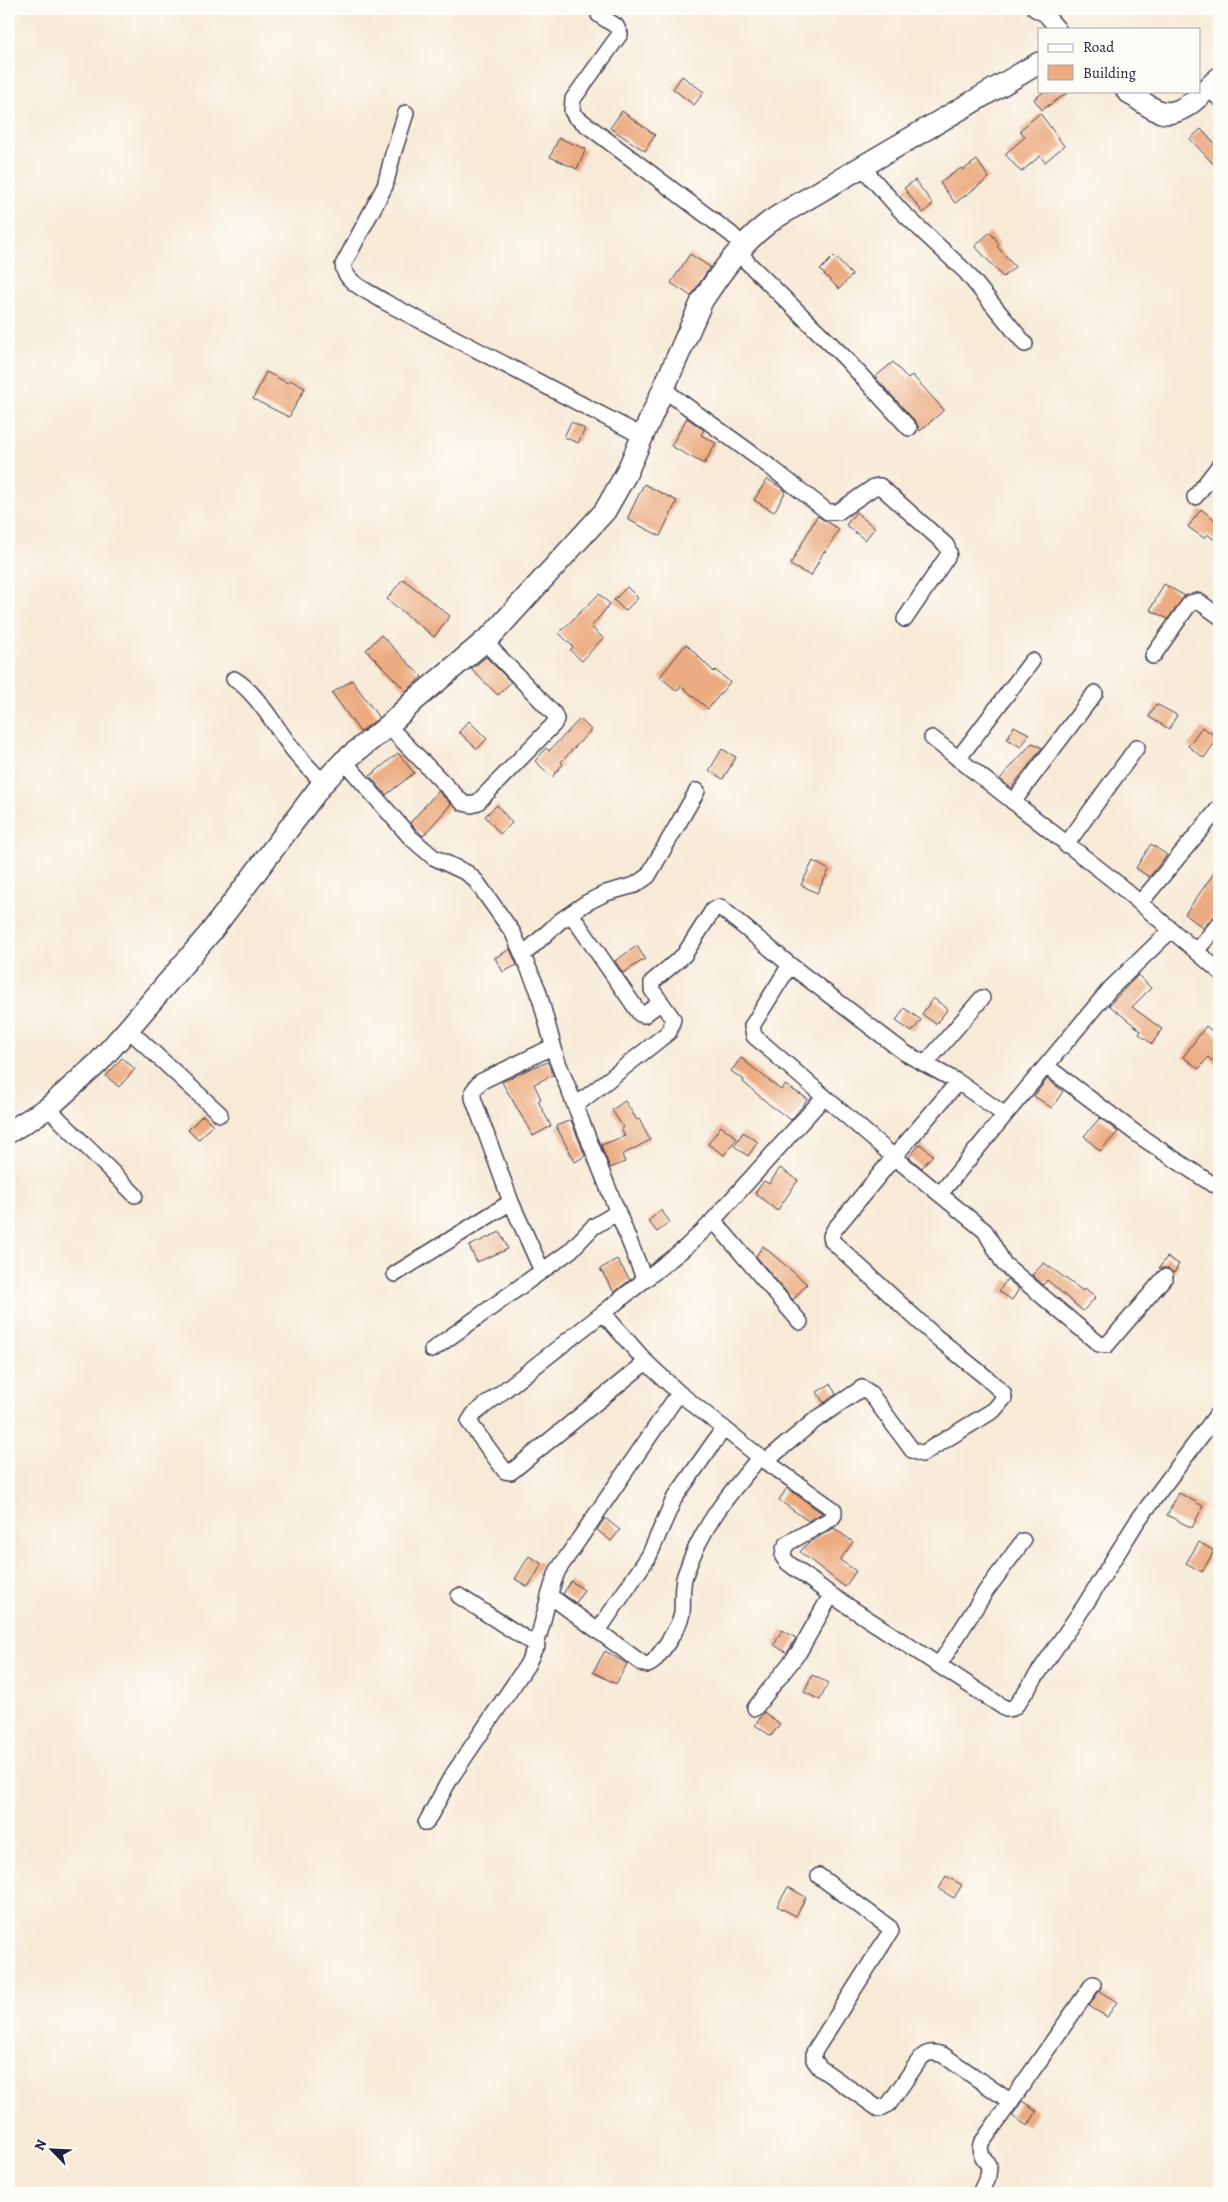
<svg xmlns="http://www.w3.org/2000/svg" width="1228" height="2202" viewBox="0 0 1228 2202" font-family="Alegreya,serif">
<rect width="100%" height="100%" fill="#fdfcf7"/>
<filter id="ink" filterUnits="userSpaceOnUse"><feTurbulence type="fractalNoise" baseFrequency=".02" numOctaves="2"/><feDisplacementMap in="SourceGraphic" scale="10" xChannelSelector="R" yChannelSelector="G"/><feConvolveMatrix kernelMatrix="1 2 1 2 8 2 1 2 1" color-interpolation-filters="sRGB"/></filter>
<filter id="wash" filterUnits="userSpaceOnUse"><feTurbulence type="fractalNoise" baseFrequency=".0096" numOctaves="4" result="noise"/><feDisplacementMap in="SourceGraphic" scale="20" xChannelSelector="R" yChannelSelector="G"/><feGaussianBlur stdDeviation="1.12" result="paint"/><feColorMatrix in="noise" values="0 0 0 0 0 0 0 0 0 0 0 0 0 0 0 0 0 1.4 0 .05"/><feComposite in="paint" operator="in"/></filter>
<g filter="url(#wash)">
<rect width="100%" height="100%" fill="#f7ead7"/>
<g id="blocks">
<!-- building -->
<path fill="#ecab80" d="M682,76L704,92L694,105L673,89Z
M1045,91H1070L1042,110L1034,99Z
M622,111L655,135L645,151L610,128Z
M1040,113L1064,146L1045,162L1040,156L1021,172L1005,154L1025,137L1020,130Z
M1201,129L1219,148V170L1190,139Z
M559,138L586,149L577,169L550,157Z
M977,160L989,178L955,203L940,183L961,168L963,170Z
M915,180L933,204L923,213L904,188Z
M990,232L999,244L997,246L1015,267L1003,277L975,246Z
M690,254L710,267L691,296L671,283Z
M834,256L852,275L839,289L820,270Z
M893,362L908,379L912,375L944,410L920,431L916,422L875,377Z
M266,372L288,383L290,380L305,388L289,417L253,399Z
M687,418L704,430L701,435L716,443L704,464L671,446Z
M571,422L585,429L578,443L564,437Z
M767,479L786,491L774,512L754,500Z
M644,484L677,501L660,536L627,519Z
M1201,509L1219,523V543L1207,534L1204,538L1188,527Z
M856,512L875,528L865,540L846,525Z
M817,516L839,529L826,552L824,551L811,576L790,565Z
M403,579L450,616L434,637L387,599Z
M1164,584L1185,596L1168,619L1150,610Z
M627,587L638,598L625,611L614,600Z
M599,594L610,604L591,627L603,638L582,661L570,650L573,647L559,633Z
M381,635L422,677L406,691L366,650Z
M686,644L714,672L715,670L730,682L708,709L681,686L677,691L660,677Z
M486,657L511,682L498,695L471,669Z
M352,680L379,718L360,732L332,693Z
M1156,704L1177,715L1169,729L1149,717Z
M580,719L591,730L561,762L563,764L552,777L535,761L546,748L549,751Z
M469,721L487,739L477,749L459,732Z
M1014,726L1029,734L1021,747L1007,739Z
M1202,727L1218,738L1204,758L1188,746Z
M1032,743L1042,748L1011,788L1000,779Z
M722,749L736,757L723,779L709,771Z
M398,753L414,773L386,795L370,776Z
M438,791L451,804L423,836L410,823Z
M497,805L512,823L500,834L485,816Z
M1151,844L1167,855L1149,877L1136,868Z
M813,861L829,870L817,893L801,885Z
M1219,866V915L1212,918L1203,928L1185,914Z
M637,946L645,959L623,973L615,961Z
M510,949L517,965L503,972L495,958Z
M1138,975L1151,988L1132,1007L1162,1029L1152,1044L1139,1034L1141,1031L1109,1005Z
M933,998L948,1009L936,1024L922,1014Z
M904,1008L921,1020L912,1032L896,1021Z
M1206,1026L1219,1037V1066L1208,1057L1199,1069L1183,1057Z
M122,1058L135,1069L119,1087L106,1076Z
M741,1058L781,1090L785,1085L808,1099L791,1120L770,1105L743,1082L744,1080L731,1071Z
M548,1062L553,1075L534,1084L541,1099L538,1101L551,1126L533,1136L502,1082L529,1069Z
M1047,1079L1063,1091L1052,1108L1034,1096Z
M625,1101L637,1120L639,1119L650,1140L622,1155L625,1162L610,1168L601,1145L625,1136L621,1129L623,1127L612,1110Z
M203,1115L213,1125L198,1140L188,1130Z
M1100,1118L1118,1132L1100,1151L1084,1136Z
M571,1120L585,1156L575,1162L556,1126Z
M721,1126L737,1138L724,1155L708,1144Z
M743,1132L758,1142L748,1156L734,1146Z
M920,1144L933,1155L922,1168L909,1157Z
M780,1168L798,1180L777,1211L755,1193L764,1181L769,1184Z
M661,1210L670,1222L657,1232L648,1221Z
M500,1232L508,1249L477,1262L469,1246Z
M763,1246L807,1284L793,1300L756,1256Z
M1167,1257L1179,1264L1174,1273L1167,1268H1159Z
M617,1259L630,1280L614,1292L600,1269Z
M1044,1263L1083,1291L1085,1288L1096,1297L1083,1311L1047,1280L1043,1285L1032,1275Z
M1007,1279L1019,1289L1012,1300L999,1291Z
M830,1384L836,1394L824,1403L817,1392Z
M787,1488L822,1513L808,1521L779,1500Z
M1179,1493L1203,1506L1192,1528L1167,1515Z
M605,1518L620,1530L611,1541L597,1530Z
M834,1528L853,1542L840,1560L856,1571L845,1587L800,1552L808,1543Z
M1199,1542L1214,1551L1202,1572L1186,1563Z
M529,1556L542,1564L528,1587L515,1579Z
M571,1581L584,1590L576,1603L563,1594Z
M782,1630L796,1638L787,1653L774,1645Z
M605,1651L627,1664L616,1684L593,1672Z
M812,1675L828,1683L820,1700L804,1692Z
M764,1712L780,1724L771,1736L755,1725Z
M946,1876L962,1885L954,1898L939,1889Z
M788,1887L806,1897L796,1916L777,1906Z
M1099,1991L1117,2002L1107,2017L1089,2006Z
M1022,2101L1037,2111L1028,2126L1012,2116Z"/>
</g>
</g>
<g filter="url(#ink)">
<use href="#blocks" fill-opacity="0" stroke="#424052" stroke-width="1"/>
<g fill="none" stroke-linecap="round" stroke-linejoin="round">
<!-- street casing -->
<g stroke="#424052" stroke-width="18">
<path id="street" d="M1035,9L1045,14L1058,29
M599,15L616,26L620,34L573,99L572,111L575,116L731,234L737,240L746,261L844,357L909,428
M1207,88L1219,98
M406,113L393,154L385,186L343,265C344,283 372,293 385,302L642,436
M862,167L901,211L966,272L1025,344
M663,389L769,466L828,512H838L874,487L880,486L946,545L949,552L947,557L905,619
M1195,497L1219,466
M1153,656L1190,603L1198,601L1219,616
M234,679C257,692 277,730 294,751C303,762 313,772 323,783
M388,726L463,803L472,805L478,802L554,724L556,719L554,714L484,641
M932,738L1113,880L1196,951
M958,759L1032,661
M344,761L411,838L433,857L467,873L476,881L513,933L538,990L557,1060L644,1278
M1013,802L1095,693
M1066,845L1137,747
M1140,903L1219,808
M571,914L640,1014L644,1015L661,1002
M1219,924L1196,951L1219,971
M523,955L560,921L586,903L606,893L635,885L648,876L697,791
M128,1029L220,1114
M926,1063L982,998
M1046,1066L1141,1137L1212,1184L1219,1185
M958,1082L1005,1115L1110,989L1171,930
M575,1106L669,1032L673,1019L652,990V982L684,955L713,910L720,907L790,965L905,1053L958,1082L894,1157L754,1036L752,1026L790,965
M48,1108L135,1195
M940,1194L1005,1115
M713,1220L800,1322
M542,1271L511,1202L473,1098V1091L480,1082L552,1047
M395,1274L511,1202
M603,1313L686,1247L707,1227L824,1097
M432,1350L556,1261L570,1251L593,1227L618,1212
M646,1362L603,1313L474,1414L469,1422L505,1471L511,1472L646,1362L679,1393L760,1457L834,1510V1515L831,1519L788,1543L784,1549L783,1557L788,1563L831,1595L1006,1709L1013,1708L1017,1704L1085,1605L1138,1520L1219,1412
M766,1461L814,1421L862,1388L870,1393L912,1450L922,1454L994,1410L1004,1398L1003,1393L988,1379L935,1336L832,1241L831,1236L834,1230L894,1157L985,1231L1004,1264L1099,1344L1107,1345L1165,1277
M549,1595L643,1664L648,1665L653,1662C662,1652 680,1626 682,1613C683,1601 681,1587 685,1575C702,1526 727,1496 760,1457
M459,1596L537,1646
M598,1631L649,1556L674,1499L724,1428
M939,1665L986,1591L1023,1541
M755,1708L799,1652L831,1595
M426,1823L450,1779L527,1665C544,1633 544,1602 558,1570L679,1393
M819,1876L890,1928L891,1931L814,2052V2060L820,2068L879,2109L889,2104L920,2059C927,2051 933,2052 943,2055L1011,2102
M980,2193L988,2176L989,2167C985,2158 978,2154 981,2144L1093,1984"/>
</g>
<!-- secondary casing -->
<g stroke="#424052" stroke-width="24">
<path id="secondary" d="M1127,91C1137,98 1148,108 1161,112C1183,118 1204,90 1219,78
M9,1132L48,1108L98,1063L128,1029L210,933L323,783L344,761L388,726L415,700L492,635L605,511L626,474L702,301C721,272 740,245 767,224C777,216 789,210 800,203L1039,63"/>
</g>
<!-- street -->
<use href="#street" stroke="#fff" stroke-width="15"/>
<!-- secondary -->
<use href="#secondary" stroke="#fff" stroke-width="21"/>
</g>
</g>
<!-- margin -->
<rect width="1228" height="2202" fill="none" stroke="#fdfcf7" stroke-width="30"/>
<!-- legend -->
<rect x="1038" y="28" width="162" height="65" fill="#fdfcf7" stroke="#a5a5ac"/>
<rect x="1048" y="44" width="25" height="8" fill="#ffffff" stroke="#a5a5ac"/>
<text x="1083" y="52" font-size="15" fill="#22223b">Road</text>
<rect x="1048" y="65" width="25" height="15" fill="#ecab80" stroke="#a5a5ac"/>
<text x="1083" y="78" font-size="15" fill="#22223b">Building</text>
<!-- north arrow -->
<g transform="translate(52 2150) rotate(294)" stroke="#fdfcf7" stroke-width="4" paint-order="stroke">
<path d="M0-4L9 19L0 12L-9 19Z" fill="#22223b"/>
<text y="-8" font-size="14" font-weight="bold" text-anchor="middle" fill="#22223b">N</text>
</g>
</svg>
